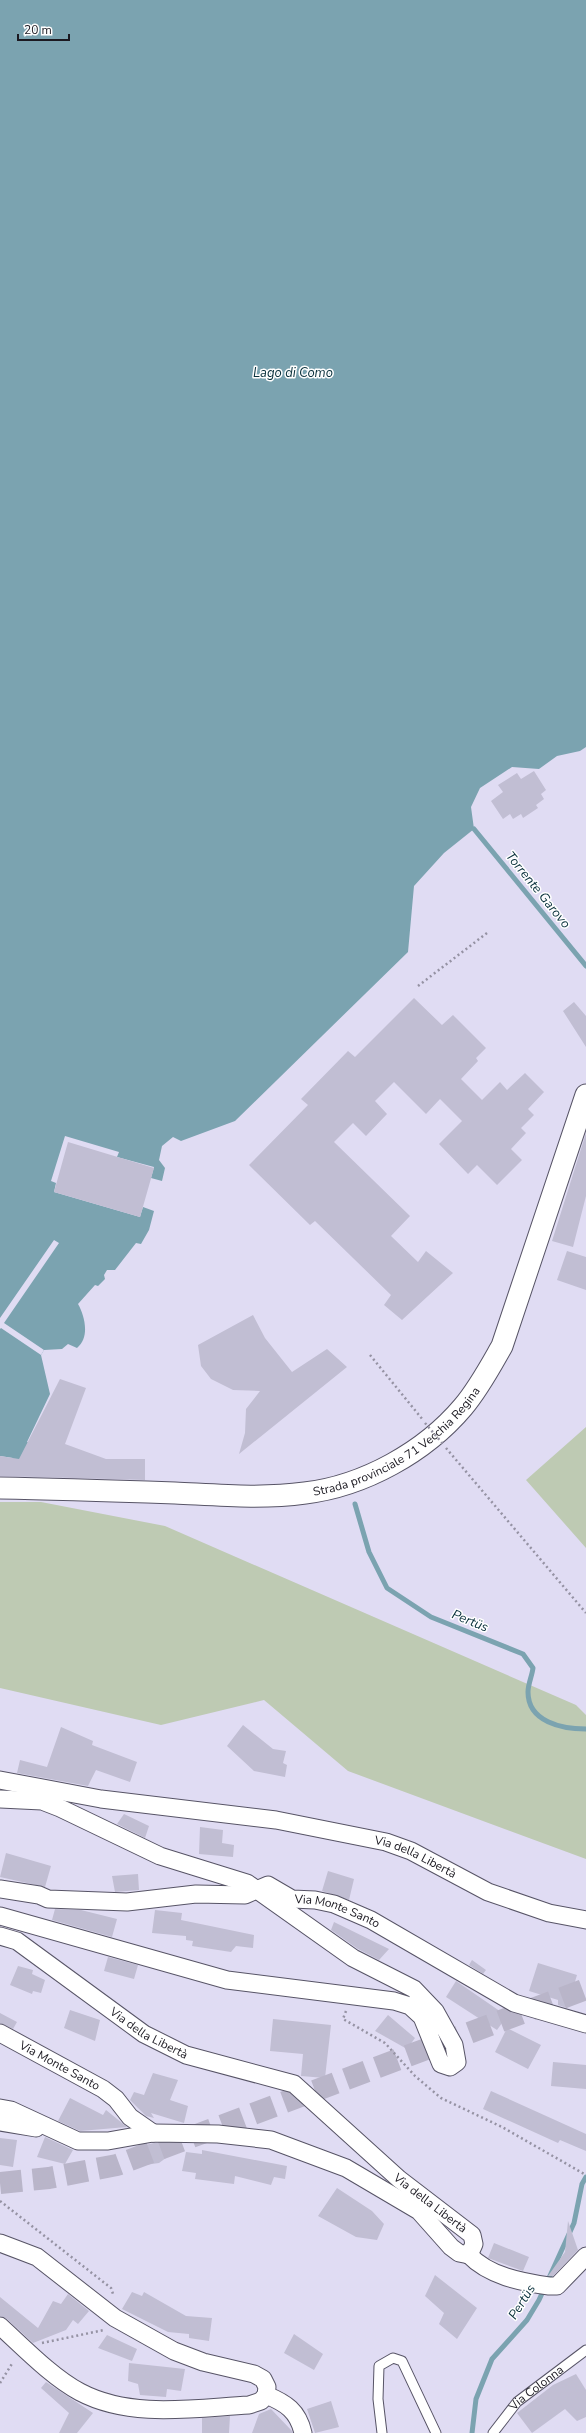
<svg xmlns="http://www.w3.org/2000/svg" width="586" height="2433" viewBox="0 0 586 2433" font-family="'Nunito Sans',sans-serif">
<rect width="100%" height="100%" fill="#e0dcf3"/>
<!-- green -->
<path fill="#becab3" d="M586,1427V1548L526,1480Z
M0,1502H41L165,1526L576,1705L586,1715V1859L348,1771L264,1700L161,1725L0,1688Z"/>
<!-- water -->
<path fill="#7ba3b0" d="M0,0H586V747L580,751L557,756L539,769L512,767L480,788L471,807L474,829L444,853L414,886L408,952L235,1121L181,1141L173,1137L162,1146L159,1160L165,1168L162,1181L151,1178L154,1167L117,1157L119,1152L65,1136L51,1181L56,1183L54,1192L140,1217L143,1207L154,1211L149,1230L141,1244L136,1243L115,1270H107L104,1275L105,1279L98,1286L95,1285L78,1304C85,1316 90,1338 77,1348L68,1344L62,1349L44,1350L41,1355L50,1394L27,1442L54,1452L13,1465V1458L0,1456Z"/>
<!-- pier -->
<path fill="#e0dcf3" d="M54,1240L59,1243L4,1323L44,1350L41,1355L1,1328L0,1329V1318Z"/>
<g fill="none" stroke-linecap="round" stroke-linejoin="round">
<!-- stream -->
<path stroke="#7ba3b0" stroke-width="5" d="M474,829L586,966
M355,1504L369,1552L387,1588L431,1617L523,1654L533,1668C532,1676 528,1684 528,1692C528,1722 562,1729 586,1729
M472,2433L476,2399L492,2359L527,2320L539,2300L574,2223L582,2184L586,2177"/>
</g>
<!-- building -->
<path fill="#c1bed3" d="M534,771L546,790L541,794L544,799L536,805L538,808L523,818L521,814L513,819L510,814L503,819L491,801L503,792L498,785L517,773L521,779Z
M414,998L442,1025L453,1015L486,1048L476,1058L478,1061L461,1079L482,1100L500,1082L507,1090L525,1073L544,1092L528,1109L534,1115L521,1128L526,1133L511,1149L522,1160L497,1185L477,1165L468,1174L439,1144L462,1121L440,1099L426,1114L394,1082L375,1101L387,1114L366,1136L353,1123L334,1142L410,1216L391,1236L418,1262L426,1251L453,1273L402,1320L384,1305L391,1295L315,1221L310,1225L249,1165L308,1105L301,1099L348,1051L355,1057Z
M574,1002L586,1016V1047L563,1011Z
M586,1133V1196L573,1247L552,1241Z
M68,1142L154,1168L140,1217L54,1192Z
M567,1251L586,1257V1290L557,1280Z
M253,1315L265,1338L292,1372L327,1349L347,1367L239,1454L245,1433L246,1409L260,1391L233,1390L211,1379L201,1366L198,1345Z
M60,1379L86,1388L65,1444L106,1459H145V1480L0,1476V1456L19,1459Z
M243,1725L273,1749L286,1751L283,1763L287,1765L285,1777L254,1771L227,1746Z
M61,1727L93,1741L92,1745L137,1762L130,1782L96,1770L88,1786L17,1773L20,1760L47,1767Z
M124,1814L149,1826L145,1838L117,1824Z
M200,1827L223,1830L222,1843L234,1845L233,1857L199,1854Z
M6,1853L51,1866L45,1887L0,1877Z
M328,1871L354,1879L349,1900L322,1891Z
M138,1874L139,1890L115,1892L112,1876Z
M55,1909L81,1910L117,1919L112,1937L52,1920Z
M155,1910L182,1913L181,1920L254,1935L253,1948L236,1946L231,1952L192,1946L193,1941L186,1940V1936L152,1933Z
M334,1922L389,1949L379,1960L358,1949L331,1930Z
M108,1957L138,1965L134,1979L104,1971Z
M472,1960L486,1970L483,1974L469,1965Z
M538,1963L577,1975L567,2008L558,2005V2000L529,1991Z
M18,1966L33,1970L32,1974L45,1980L41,1993L33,1991L32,1994L10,1985Z
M456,1981L507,2016L497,2030L446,1997Z
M70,2010L100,2020L95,2041L64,2028Z
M0,2013L17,2022L13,2029L0,2023Z
M388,2015L415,2038L407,2049L375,2031Z
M273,2019L331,2025L325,2078L301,2076L303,2054L270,2051Z
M507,2028L541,2045L528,2069L495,2052Z
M553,2062L586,2065V2089L551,2086Z
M153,2073L178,2080L170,2100L188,2106L184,2123L151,2113L154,2118L146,2116L130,2100L134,2092L144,2095Z
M491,2091L586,2134V2151L560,2140L558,2143L483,2109Z
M70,2098L103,2115L106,2110L127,2127L80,2131L58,2121Z
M45,2137L73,2150L65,2164L37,2157Z
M0,2138L17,2140L13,2167L0,2165Z
M154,2143H165L170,2155L159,2163L145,2165L140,2146Z
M202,2150L287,2166L285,2179L274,2177L271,2185L235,2176L234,2184L195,2179L196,2173L182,2171L186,2152L202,2154Z
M337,2188L372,2211L384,2224L377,2240L356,2237L318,2216Z
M568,2221L578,2250L553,2276H548L565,2252Z
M494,2243L529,2257L523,2271L488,2258Z
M435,2275L477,2308L457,2339L439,2324L444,2313L425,2296Z
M132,2292L142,2296L144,2292L186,2316L212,2318L209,2341L189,2338V2334L168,2332L122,2309Z
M68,2294L89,2311L78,2324L73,2320L66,2330L33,2343L7,2319L0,2316V2297L38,2328L53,2301L61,2304Z
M294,2334L323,2354L314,2370L284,2353Z
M107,2335L137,2349L132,2361L98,2348Z
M129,2363L185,2369L181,2391L167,2389L166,2397L140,2395L138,2384L128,2381Z
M576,2374L586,2390V2417L577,2421L565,2409L532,2433L517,2413L553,2385Z
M46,2382L93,2413L77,2433H59L69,2413L41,2388Z
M331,2401L339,2427L315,2433L307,2409Z
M271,2409L292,2431L293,2433H252L259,2414Z
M230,2416L229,2433H202V2418Z"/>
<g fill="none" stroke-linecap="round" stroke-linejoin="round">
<!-- trunk-tunnel -->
<path stroke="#b9b5c9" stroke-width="22" stroke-dasharray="22 11" stroke-linecap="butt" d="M0,2183L49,2178L117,2165L586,1989"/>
<!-- service casing -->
<g stroke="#575466" stroke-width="11">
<g id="service">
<path d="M382,2433L378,2399L379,2366L393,2358L402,2361L436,2433"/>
<path id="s1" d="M493,2433L517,2402L586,2350"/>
</g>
</g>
<!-- minor casing -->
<g stroke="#575466" stroke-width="19">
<g id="minor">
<path id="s2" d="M0,1780L101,1799L276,1820L386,1842L411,1851L488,1892L549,1913L586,1920"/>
<path d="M0,1799L42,1801L60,1808L160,1856L247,1883L353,1958L414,1989L435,2011L454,2045L457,2062L450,2067L441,2064L422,2017L410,2006L394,2001L227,1980L0,1916"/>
<path id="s3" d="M0,1889L39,1895L48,1899L127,1902L196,1894L245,1895L268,1885L292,1899L315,1900L334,1904L371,1920L514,2003L586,2024"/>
<path id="s4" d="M0,1936L17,1941L144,2034L186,2055L294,2084L399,2179L472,2235L474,2244L469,2255"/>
<path id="s5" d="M0,2033L103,2089L116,2099L130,2117L153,2133"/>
<path d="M0,2108L11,2110L78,2141H108L153,2133L218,2134L271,2140L346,2168L419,2211L451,2247L459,2253L469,2255"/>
<path d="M0,2122L36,2128"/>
<path d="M0,2243L37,2257L115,2318L174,2351L203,2362L254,2374L263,2379L267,2387L266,2395L261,2401L249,2405C194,2408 131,2419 80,2392C53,2378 23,2347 0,2326"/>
<path d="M469,2255C489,2276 521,2282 549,2286H557L586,2256"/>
<path d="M266,2395C286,2403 298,2411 303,2433"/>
</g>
</g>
<!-- tertiary casing -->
<g stroke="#575466" stroke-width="23">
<g id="tertiary">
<path id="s6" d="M0,1488C58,1489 117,1491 175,1493C218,1495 262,1499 305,1493C364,1486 425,1452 463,1407C479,1388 490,1367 502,1346L586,1095"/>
</g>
</g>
<!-- path -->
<path stroke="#9592a3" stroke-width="2.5" stroke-dasharray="2 3" stroke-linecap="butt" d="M418,986L487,933
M370,1355L423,1420
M446,1448L586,1613
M346,2011L343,2019L385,2043L415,2076L441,2098L502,2127L586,2175
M0,2201L111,2288L113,2294
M42,2343L104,2330
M0,2383L13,2362"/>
<!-- service -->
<use href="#service" stroke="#fff" stroke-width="9"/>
<!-- minor -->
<use href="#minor" stroke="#fff" stroke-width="17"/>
<!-- tertiary -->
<use href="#tertiary" stroke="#fff" stroke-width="21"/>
<!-- path-bridge -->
<path stroke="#9592a3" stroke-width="2.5" stroke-dasharray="2 3" stroke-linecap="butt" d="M425,1423L443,1444"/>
</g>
<g text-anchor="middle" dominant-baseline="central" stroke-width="3" stroke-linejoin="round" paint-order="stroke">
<!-- street labels -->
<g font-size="12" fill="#1b1921" stroke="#fff">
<text stroke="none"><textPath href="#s6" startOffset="413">Strada provinciale 71 Vecchia Regina</textPath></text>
<text stroke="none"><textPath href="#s2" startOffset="424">Via della Libertà</textPath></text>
<text stroke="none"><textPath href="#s3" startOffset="347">Via Monte Santo</textPath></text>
<text stroke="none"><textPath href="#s4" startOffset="179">Via della Libertà</textPath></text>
<text stroke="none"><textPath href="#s5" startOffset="68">Via Monte Santo</textPath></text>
<text stroke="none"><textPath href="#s4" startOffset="515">Via della Libertà</textPath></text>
<text stroke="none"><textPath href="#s1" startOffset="63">Via Colonna</textPath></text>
</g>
<!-- water labels -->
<g font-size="13" font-style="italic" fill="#072f3a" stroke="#fff">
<text x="293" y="373">Lago di Como</text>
<text transform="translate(538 890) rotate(51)">Torrente Garovo</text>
<text transform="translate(470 1621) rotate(22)">Pertüs</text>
<text transform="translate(522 2302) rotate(-58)">Pertüs</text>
</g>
</g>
<!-- scale -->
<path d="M18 34v6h51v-6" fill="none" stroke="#1b1921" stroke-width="2"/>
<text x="24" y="34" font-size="12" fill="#1b1921" stroke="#ffffff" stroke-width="3" paint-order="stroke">20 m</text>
</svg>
